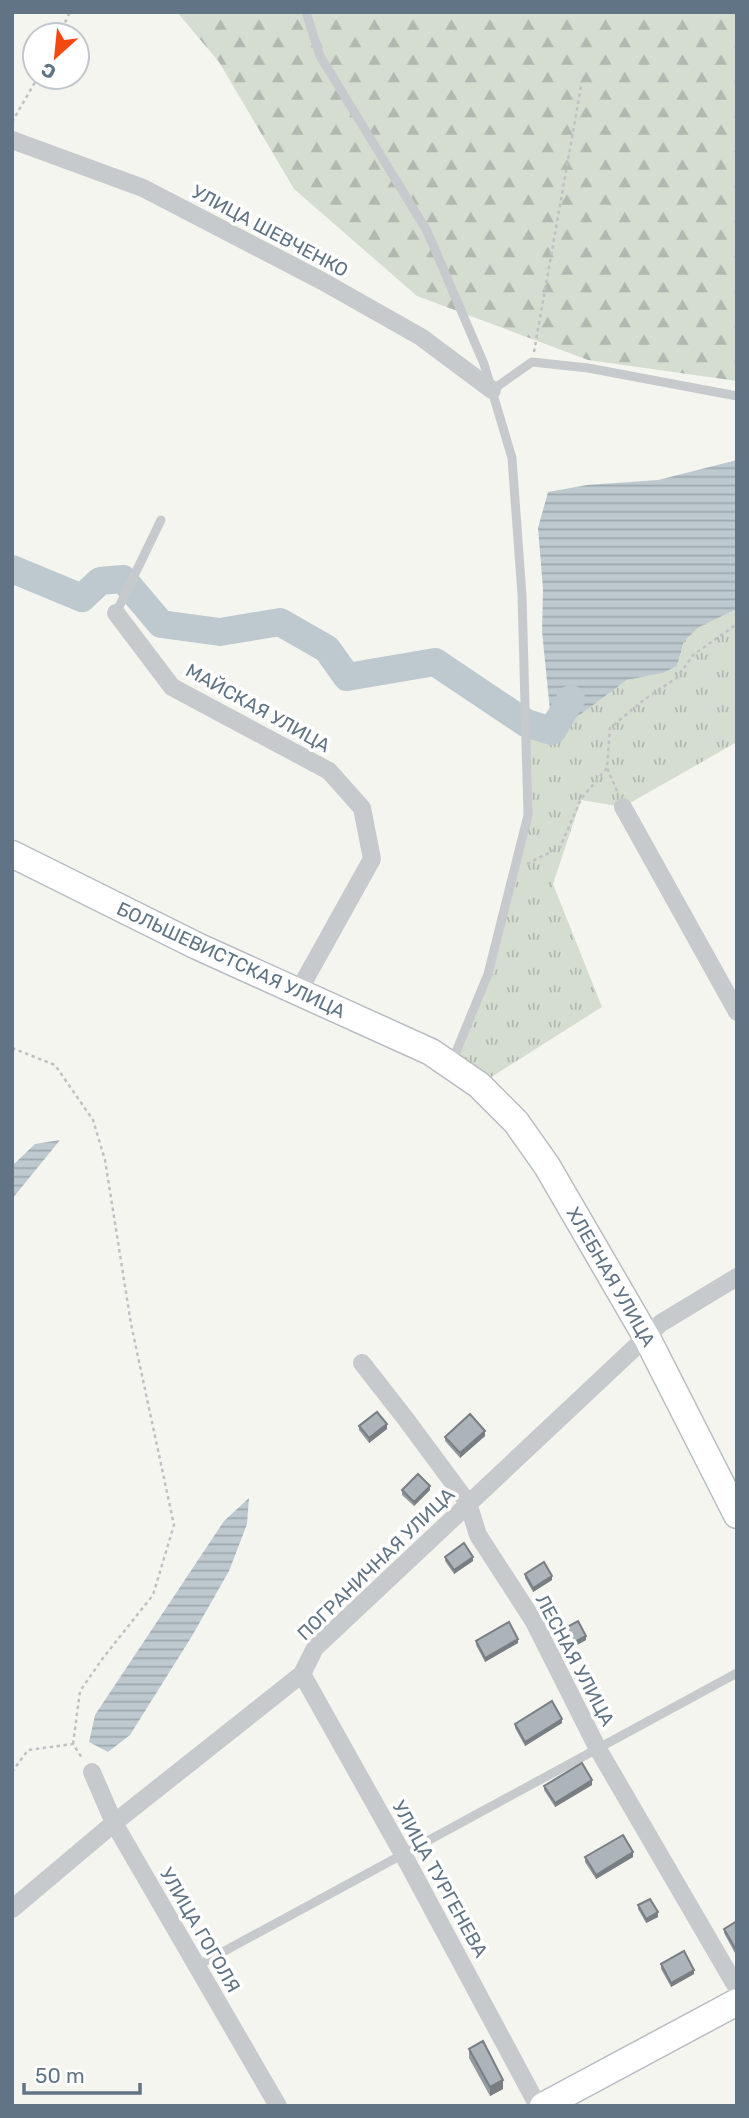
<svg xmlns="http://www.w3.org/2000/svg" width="749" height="2118" viewBox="0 0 749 2118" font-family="Rubik,sans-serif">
<defs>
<pattern id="grass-tufts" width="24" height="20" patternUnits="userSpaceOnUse" patternTransform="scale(1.75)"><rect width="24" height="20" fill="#d5ddd1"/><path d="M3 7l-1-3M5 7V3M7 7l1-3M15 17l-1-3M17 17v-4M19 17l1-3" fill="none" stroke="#b0b8af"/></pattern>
<pattern id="forest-firs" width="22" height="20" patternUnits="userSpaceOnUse" patternTransform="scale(1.75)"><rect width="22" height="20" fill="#d5ddd1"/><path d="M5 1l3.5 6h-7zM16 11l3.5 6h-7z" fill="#b0b8af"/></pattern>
<pattern id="water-rules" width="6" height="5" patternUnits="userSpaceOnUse" patternTransform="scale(1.75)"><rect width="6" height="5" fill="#bdc9cf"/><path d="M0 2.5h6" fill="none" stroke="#9da8ae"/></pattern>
</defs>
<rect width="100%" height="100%" fill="#f5f5f0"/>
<!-- grass -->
<path fill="url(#grass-tufts)" d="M737,609V742L623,807L581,800L553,884L602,1007L479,1085L450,1065L488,974L528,815L526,723L553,731L577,717L627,680L663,673L677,666L684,641L698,627Z"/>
<!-- forest -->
<path fill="url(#forest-firs)" d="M177,12H737V381L588,360L417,296L294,189L219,62Z"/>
<!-- water -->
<path fill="url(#water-rules)" d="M737,460V609L699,627L684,641L677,666L663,673L627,680L577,717L552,731L542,631L543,589L538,528L548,492L587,485L658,480Z
M60,1140L12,1199V1166L35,1144Z
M249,1498L247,1524L229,1571L192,1636L130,1735L108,1752L89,1742L95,1715L224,1521Z"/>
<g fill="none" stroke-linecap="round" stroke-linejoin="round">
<!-- river -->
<path stroke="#bdc9cf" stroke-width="28" d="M12,569L82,598L100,581L123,579L161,624L220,632L280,622L327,649L347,677L435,662L526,723L552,731L571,699"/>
<!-- secondary casing -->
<g stroke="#b8bdc2" stroke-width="29">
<path id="secondary" d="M12,854L197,946L431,1052L479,1085L516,1122L547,1166L647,1338L737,1515
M543,2106L737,2002"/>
</g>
<!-- path -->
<path stroke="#c0c1c3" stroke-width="2.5" stroke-dasharray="3.5 3.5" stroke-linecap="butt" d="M59,35L70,12
M12,122L38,77
M534,352L582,81
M617,791L607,768L610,728L645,699L678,677L693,655L737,624
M527,864L560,847L581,799L607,768
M12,1048L55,1065L93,1120L105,1160L131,1324L174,1525L153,1595L103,1658L80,1691L73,1744
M12,1772L28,1750L73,1744L82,1758"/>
<!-- lane -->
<path stroke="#c7cacd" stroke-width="9" d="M306,12L320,56L427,231L484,364L512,458L522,595L528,815L488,974L451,1064
M492,390L532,362L588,368L737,396
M116,613L161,520
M197,1966L737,1673"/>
<!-- street -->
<path stroke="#c7cacd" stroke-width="18" d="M12,140L143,188L322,281L421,337L492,390
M116,613L172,687L329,771L362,808L372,859L298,992
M623,807L737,1012
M362,1363L405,1418L468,1503L478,1535L533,1620L598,1749L737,1988
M302,1674L404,1856L538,2106
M92,1772L114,1823L278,2106
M12,1909L114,1823L302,1674L315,1648L661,1323L737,1277"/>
<!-- secondary -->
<use href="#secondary" stroke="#fff" stroke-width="26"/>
</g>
<!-- wall -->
<path fill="#949ba0" d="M359,1426L387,1429L369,1443L359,1430Z
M485,1436L460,1458L445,1441V1437Z
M402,1490H430L414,1506L402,1495Z
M445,1557L473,1561L454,1574L445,1561Z
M525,1574L552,1580L533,1592L525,1578Z
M558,1632L586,1640L566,1651L558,1637Z
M476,1641L518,1643L485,1662L476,1645Z
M562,1723L525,1746L515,1728V1724Z
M592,1785L555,1807L544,1790V1786Z
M585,1857H633L596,1879L585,1862Z
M638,1905L658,1917L646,1923L638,1909Z
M737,1921L736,1955L724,1933V1929Z
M661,1964L694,1974L671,1987L661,1969Z
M469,2049L503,2089L490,2096L469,2058Z"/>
<!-- shaded-wall -->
<path fill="#787e82" d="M387,1424V1429L369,1443V1438Z
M485,1431V1436L460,1458V1453Z
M430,1486V1490L414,1506V1502Z
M473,1557V1561L454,1574V1570Z
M552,1576V1580L533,1592V1588Z
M586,1636V1640L566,1651V1647Z
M518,1639V1643L485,1662V1658Z
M562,1719V1723L525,1746V1742Z
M592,1780V1785L555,1807V1803Z
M633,1852V1857L596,1879V1875Z
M658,1912V1917L646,1923V1919Z
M694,1970V1974L671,1987V1983Z
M503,2080V2089L490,2096V2087Z"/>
<!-- building -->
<path fill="#acb4ba" stroke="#787e82" stroke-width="2" d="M377,1412L387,1424L369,1438L359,1426Z
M470,1414L485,1431L460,1453L445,1437Z
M418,1474L430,1486L414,1502L402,1490Z
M464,1543L473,1557L454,1570L445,1557Z
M544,1562L552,1576L533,1588L525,1574Z
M578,1621L586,1636L566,1647L558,1632Z
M509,1622L518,1639L485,1658L476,1641Z
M552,1701L562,1719L525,1742L515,1724Z
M582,1763L592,1780L555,1803L544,1786Z
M623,1835L633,1852L596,1875L585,1857Z
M650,1899L658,1912L646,1919L638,1905Z
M737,1921V1950H736L724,1929Z
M684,1951L694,1970L671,1983L661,1964Z
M483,2041L503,2080L490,2087L469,2049Z"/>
<g text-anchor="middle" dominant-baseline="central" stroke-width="7" stroke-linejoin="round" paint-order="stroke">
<!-- street labels -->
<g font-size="19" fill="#617485" stroke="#fff">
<text transform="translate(270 231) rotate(28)">УЛИЦА ШЕВЧЕНКО</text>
<text transform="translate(258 708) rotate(29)">МАЙСКАЯ УЛИЦА</text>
<text transform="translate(231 960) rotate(25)">БОЛЬШЕВИСТСКАЯ УЛИЦА</text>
<text transform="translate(611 1277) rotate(60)">ХЛЕБНАЯ УЛИЦА</text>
<text transform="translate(376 1564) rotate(-44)">ПОГРАНИЧНАЯ УЛИЦА</text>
<text transform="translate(575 1660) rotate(62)">ЛЕСНАЯ УЛИЦА</text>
<text transform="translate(440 1879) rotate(61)">УЛИЦА ТУРГЕНЕВА</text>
<text transform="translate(200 1930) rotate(60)">УЛИЦА ГОГОЛЯ</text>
</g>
</g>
<!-- border -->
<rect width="749" height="2118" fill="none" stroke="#617485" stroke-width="28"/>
<!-- north arrow -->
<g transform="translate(56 56) rotate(207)"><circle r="33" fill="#ffffff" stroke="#c0c7ce" stroke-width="2"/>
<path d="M0-5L12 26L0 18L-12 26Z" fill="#f54710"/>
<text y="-10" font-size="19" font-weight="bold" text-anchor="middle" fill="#617485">С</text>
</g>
<!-- scale -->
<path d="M24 2083v10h116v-10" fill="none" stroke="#617485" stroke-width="3.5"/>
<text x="35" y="2083" font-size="21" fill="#617485" stroke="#ffffff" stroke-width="5" paint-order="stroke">50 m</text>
</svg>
